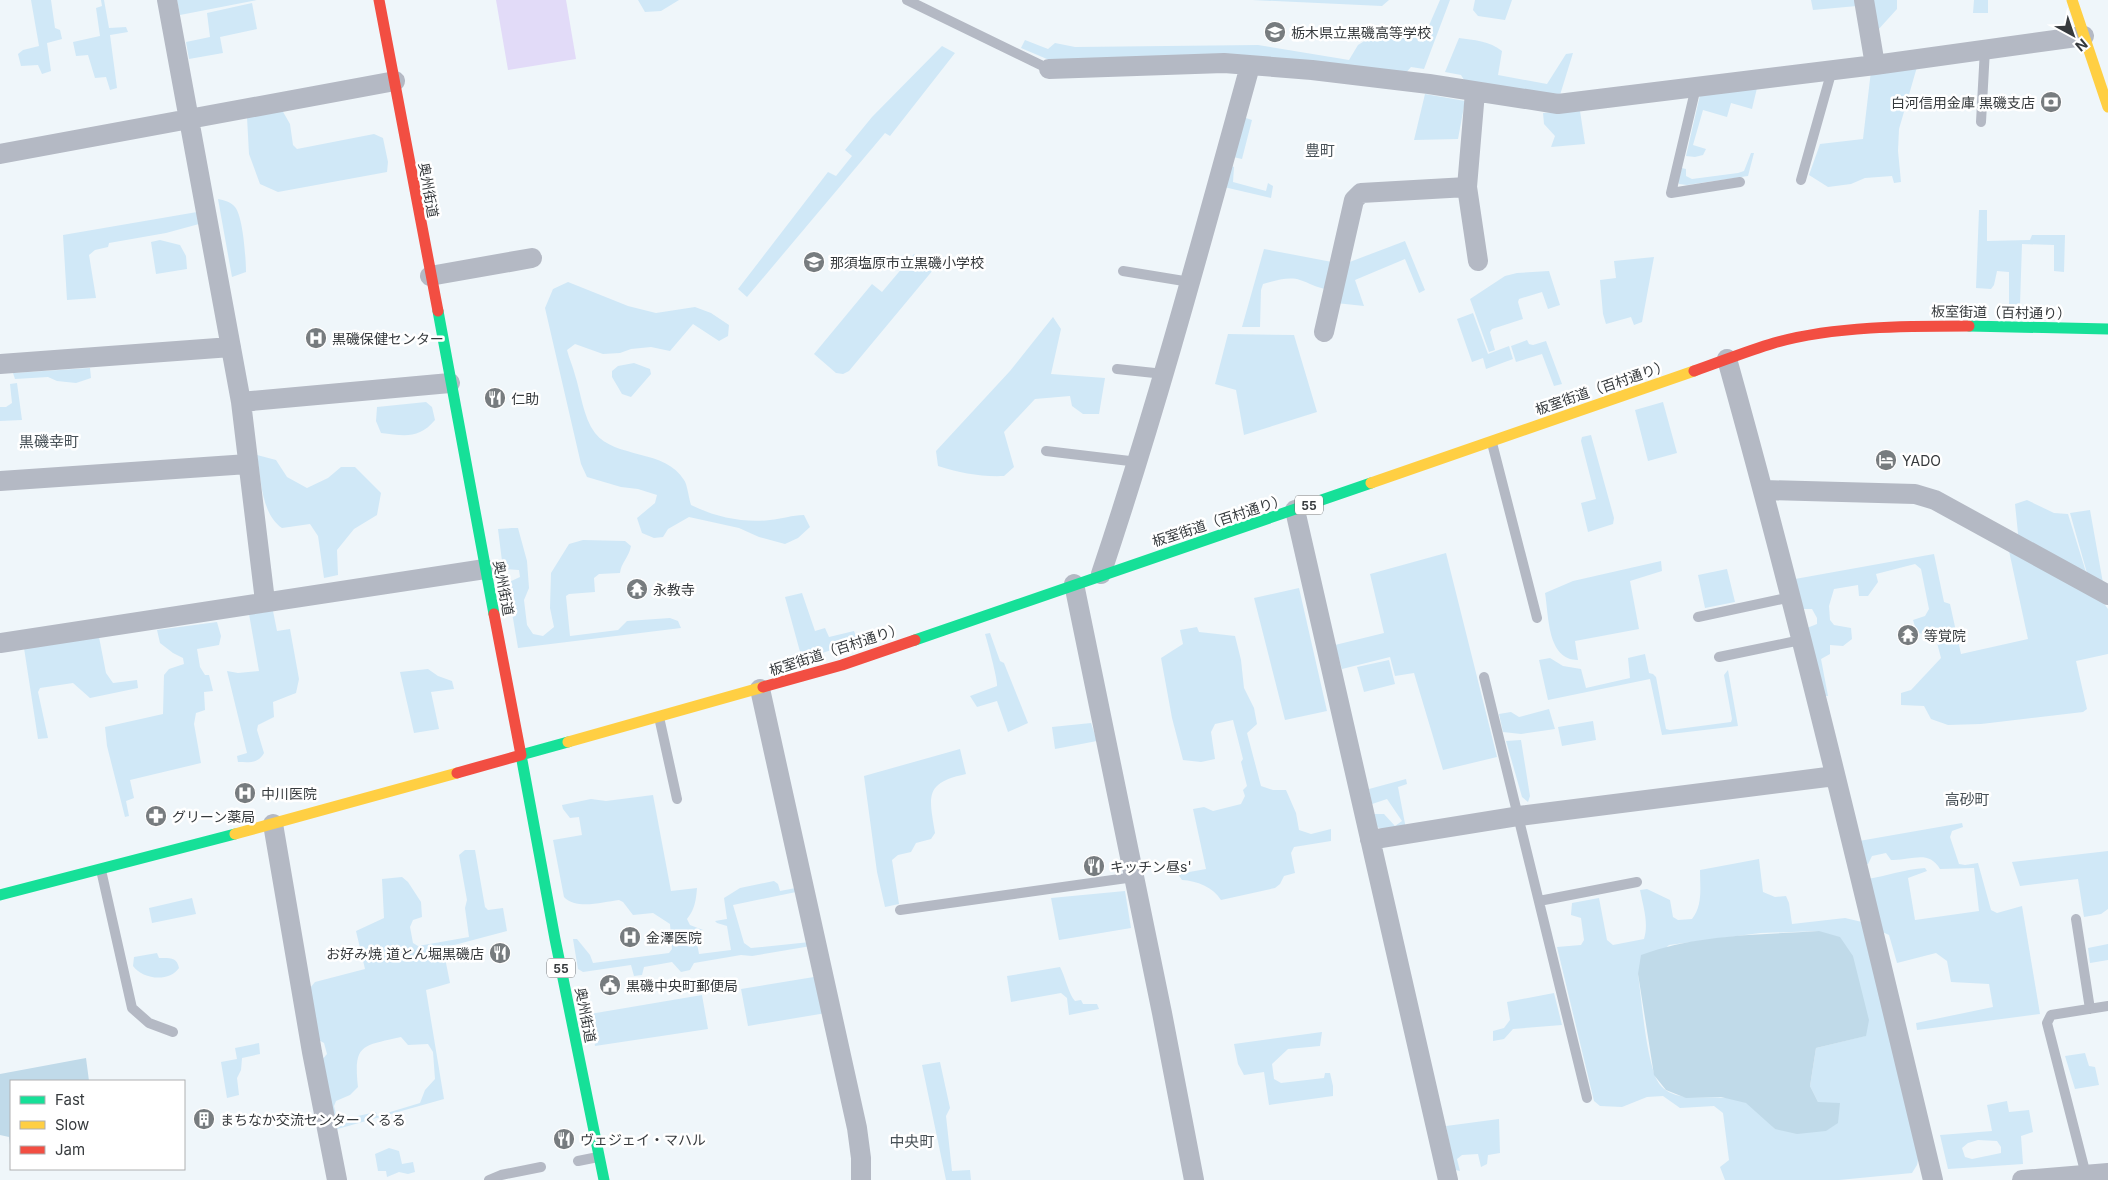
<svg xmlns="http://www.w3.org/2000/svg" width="2108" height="1180" viewBox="0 0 2108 1180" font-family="Inter,'Noto Sans JP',sans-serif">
<rect width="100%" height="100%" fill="#eff6fa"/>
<!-- green -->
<path fill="#d0e8f7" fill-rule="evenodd" d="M31,0H51L55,28L60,30L62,39L47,43L51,71L42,74L38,65L21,66L18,54L23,50L39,46Z
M101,0H104L109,28L126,27L128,32L110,35L117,88L110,90L106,77L95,78L88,55L76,56L73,42L100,36L96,8L102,6Z
M177,0H257L180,15Z
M638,0H679L661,11L645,12Z
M1252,0H1389L1382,6Z
M1440,0H1450L1424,69L1411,67L1404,75L1054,62L1021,48L1025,40L1048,49L1055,43L1075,47L1258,45L1349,60L1358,45L1366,40L1424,37Z
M1475,0H1512L1505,20L1478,16L1473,10Z
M1811,0H1856L1857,6L1813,10Z
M1871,0H1897V9L1877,31Z
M1974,0H1988V13H1973Z
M252,3L257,29L220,37L223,53L189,59L186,42L210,37L207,13Z
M1459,38C1473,40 1490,41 1502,51L1498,75L1547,84L1566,54L1573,53L1560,95L1466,83L1461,75L1445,72Z
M942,46L955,53L890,136L885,133L747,297L738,289L828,172L836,176L852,156L845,150L872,117Z
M1917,67L1899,129L1898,151L1901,182L1894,183L1892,176L1865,178L1851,184L1828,187L1809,175L1820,144L1863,139L1871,71Z
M1757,88L1752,109L1731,103L1727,117L1703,110L1693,145L1706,149L1703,155L1695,157L1686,156L1700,95Z
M1425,94L1465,101L1458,139L1414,140Z
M282,110L290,124L293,145L297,149L374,134L383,138L388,162L387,172L278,192L260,184L249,154L247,117Z
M1580,111L1585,144L1551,147L1555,136L1544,124L1543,113Z
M1243,117L1252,120L1242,159L1233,157Z
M1751,153H1754L1748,176L1687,185L1679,184L1678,181L1682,168L1686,169V176L1692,179L1738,173L1744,171Z
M1229,165L1234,167L1233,182L1266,191L1268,183L1273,186L1271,198L1224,187Z
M218,199C224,200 231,202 235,207C243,216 246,259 246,272L232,277Z
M1979,210H1987V241L2030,240L2032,235H2065L2064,272L2054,271V245L2022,244L2020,305L2009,304V272L1997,271L1994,285L1991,289L1976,288Z
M197,212L199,224L166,233L109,243L108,247L95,250L89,255L96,298L67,300L63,235Z
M160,240L180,245L186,256L187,269L156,274L151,242Z
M1405,241L1425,290L1419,293L1405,259L1355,280L1364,306L1336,303L1347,263Z
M1264,249L1332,262L1327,289C1316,288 1310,283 1300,280C1289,276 1274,281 1263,284L1261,290L1260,327H1242Z
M914,254L933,270L849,371L843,374L836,373L814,354L872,284L882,292Z
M1654,257L1642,322L1634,325L1631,317L1606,324L1603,314L1600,280L1616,278L1614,261Z
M1549,271L1560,305L1548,309L1542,292L1519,299L1518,302L1523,319L1492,329L1490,332L1495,350L1489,352L1470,299L1505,276L1517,273Z
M568,282L628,306L656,313L695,307L711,313L729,325L728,336L719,341L693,324L670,351L651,347L631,349L620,353L603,354L575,344L567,350C569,358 573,367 575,375C581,393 583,417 595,433C615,459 666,449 684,480C687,483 689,499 691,505C715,517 743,523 770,520C782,519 792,515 804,515L810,527L798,538L785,544L759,537L739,528L689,517L668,529L663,537L654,538L642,533L637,518L655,503L657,495L638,489L621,487L587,477L581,464L545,308L553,289Z
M1473,313L1488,354L1509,346L1513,359L1486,369L1483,358L1472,362L1457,319Z
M1053,317L1061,329L1051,374L1105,378L1099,414H1083L1072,406L1070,396L1035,399L1004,432L1014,467L1004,476C981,477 960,473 938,466L936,451L1010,371Z
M1228,334L1294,335L1317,412L1244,435L1236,390L1215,384Z
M1527,340L1529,344L1533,345L1546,341L1562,384L1554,386L1542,354L1516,362L1511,346Z
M634,363L650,369L651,374L631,397L622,394L612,377V371L618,366Z
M90,368L91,378L76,383L57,381L48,377L15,379L13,373Z
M17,383L22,420L0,421V407H6L12,403L10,384Z
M426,402L432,407L435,420C419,439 405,436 381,433L376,421L377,407Z
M1663,402L1677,453L1648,461L1635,410Z
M1591,435L1614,518L1613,524L1588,532L1581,503L1596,499L1581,441L1582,437Z
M257,455L276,460L287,477L307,488L328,478L341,467H355L381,493L377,515L354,529L337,550L338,575L324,578L318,536L310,524L282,528C261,514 261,478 257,455Z
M2027,500L2054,513L2068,514L2085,569L2092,587L2108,609V654L2076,661L2087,709L2083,712L1981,724L1948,725L1931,719L1924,706L1901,705V693L1911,690L1941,658L1935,635L1917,633L1913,620L1925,616L1929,609L1921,569L1915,564L1876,574L1878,582L1868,596H1859L1858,585L1834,589L1829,606L1830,620L1834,625L1851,628L1852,639L1843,646L1830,645V654L1821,659L1828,696H1823L1807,628L1817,624V618L1812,609H1803L1795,579L1934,554L1944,602L1950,604L1961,654L2028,639L2009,551L2019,543L2015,504Z
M2090,510L2103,583L2087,573L2070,513Z
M512,528H518L527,561L529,588L524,600L527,625L533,634L543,636L554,627L550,608L551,573L569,544L583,540L625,541L631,546C629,557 621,563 620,573L599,574L594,578L595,592L569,594L566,596L570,636L618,630L627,621L670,618L678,621L681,628L518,648L507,583L520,577L519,570L503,569L498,529Z
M1446,553L1497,757L1443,770L1414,673L1395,676L1390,657L1342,669L1335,645L1384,633L1370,574Z
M1661,561L1662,571L1630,581L1639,629L1575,641L1578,660C1547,660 1549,616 1545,593L1573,581Z
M1727,569L1735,602L1705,608L1698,575Z
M1299,588L1327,711L1285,720L1254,598Z
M802,593L815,631L825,628L829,637L854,631L858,642L802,659L785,597Z
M273,611L277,631L290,629L299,679L296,693L273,702L274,717L258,725L257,730L264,753C258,764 249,762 238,762L237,756L247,753L227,671L238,673L259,671L249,614Z
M217,622L221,636L219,645L197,649L200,667L205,675H209L213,691L204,692L205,710L196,713L194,724L201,763L130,780L134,798L126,801L129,816L125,817L107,746L105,727L163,714L164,675L169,669L184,664L183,658L173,653L160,643L157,630Z
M1197,627L1199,632L1235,636L1241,660L1244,688L1254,708L1257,724L1247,733L1261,786L1273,790H1286L1296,813L1299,830L1311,834L1331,829V841L1294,847L1291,853L1295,873L1284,876L1280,884L1275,888L1221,900C1213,887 1197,881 1182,880L1178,874L1206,869L1193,809L1204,807L1213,811L1241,804L1245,796L1243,790L1247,786L1241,762L1243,759L1233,720L1215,724L1211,732L1215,759L1201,762L1183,760L1172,718L1161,658L1183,644L1180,630Z
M990,633L1000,661L1004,663L1028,723L1008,732L997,701L977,707L970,696L997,686C998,680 988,644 985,634Z
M99,637L106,673L113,683L137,680L138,688L90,698L73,683L40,688L38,692L48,738L38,739L24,648Z
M1645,654L1649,673L1653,674L1656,677L1666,729L1670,730L1731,722L1732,719L1724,675L1728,670L1738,726L1662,735L1650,679L1548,700L1539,660L1550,658L1563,666L1581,669L1586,688L1630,678L1628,658Z
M1389,660L1395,684L1364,692L1357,667Z
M428,669L438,676L452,681L454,689L431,692L439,729L414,733L400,672Z
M1549,709L1555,729L1521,734L1503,732L1499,714L1511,712L1519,717Z
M1593,721L1596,740L1562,746L1558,727Z
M1091,723L1097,741L1055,749L1052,727Z
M1521,740L1530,796L1528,802L1522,797L1506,741Z
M960,749L966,774C924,783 929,796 935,833L931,839L916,843L911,852L898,855L892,860L899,904L885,907L877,872L864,776Z
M1406,779L1407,784L1398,787L1406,829L1386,831L1377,827L1374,814H1384L1395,826L1402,821L1387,799L1372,804L1369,789Z
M653,795L671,891L697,888C696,900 695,909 687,919L690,925L703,930L695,932L699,954L731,950L727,926L717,923L715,921L727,919L724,898L740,888L774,881L778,884L780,891L801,887V891L733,905L744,943L751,948L810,942L811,946L752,956L741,955L694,963L690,970L681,972L672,962L644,967L642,975L634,976L631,965L583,972L578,969L573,939H577L590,955L593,963L669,953L672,949L670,924L653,913L633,915L623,902L619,900C603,902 576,910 564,897L553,840L582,835L579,817L570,818L563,809L562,805L591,799L606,801Z
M1962,823L1963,827L1952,831L1950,837L1959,864L1965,865L1978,863L1991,910L1997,913L2022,906L2040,1014L1917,1030L1916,1023L1993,1007L1989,984L1951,982L1947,961L1936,953L1897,963L1889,935L1878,930L1867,879C1887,876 1905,869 1925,868L1927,871L1908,878L1915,920L1979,911L1974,868L1940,869C1928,849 1911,861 1891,860L1886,853L1872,856L1868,864H1863L1859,841Z
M465,850H475L485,907L488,910L503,908L507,931L443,948L450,983L426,990L444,1099L334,1130L321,1061L327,1054L324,1043L317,1039L310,988L315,982L365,969L356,931L384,918L382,879L402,877L408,882L421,902L422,917L413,920L410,927L413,943L418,946L469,937L465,908L467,900L459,855ZM401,1037L408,1045L428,1044L433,1052L435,1079L425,1090L420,1103L377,1116L376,1112L344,1119L336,1115L334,1106L336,1101L350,1095L358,1087C353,1043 363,1046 401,1037Z
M2108,851V909L2101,914L2084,917L2078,879L2020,886L2012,862Z
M1759,859L1763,892L1775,897L1786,896L1789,903L1792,924L1845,918L1862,922L1919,1155L1917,1165L1912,1173L1839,1180H1725L1720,1167L1729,1160L1723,1113L1714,1106L1680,1108L1663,1096L1647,1097L1622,1107L1600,1106L1594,1101L1557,947L1581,945L1584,940L1581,918L1571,915L1572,903L1599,898L1607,940L1613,945L1644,939C1649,923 1643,906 1640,890L1647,889L1670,900L1673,917L1678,920L1692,919C1703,905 1700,887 1700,870ZM1819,931L1865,1036L1816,1048L1810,1086L1818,1102L1775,1129C1767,1120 1757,1109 1747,1103C1719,1088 1666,1113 1654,1073C1645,1045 1642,1004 1638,974L1669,945L1760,933Z
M1125,891L1131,928L1059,940L1051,898Z
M192,898L196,914L152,923L149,908Z
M2108,944V960L2090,963L2088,948Z
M157,953L159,958C170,958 177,957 179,968C169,983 142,979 133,966L134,957Z
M1060,967C1065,976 1069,995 1075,1001L1081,1000L1083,1004H1097L1099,1009L1069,1015L1067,998L1061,993L1011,1002L1007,976Z
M820,976L826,1013L748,1026L741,989Z
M1554,993L1562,1025L1513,1029L1504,1039L1493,1041V1031L1504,1028L1510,1020L1507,1002Z
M702,995L708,1029L595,1046L590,1014Z
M1322,1032L1320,1046L1288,1049L1272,1064L1274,1079L1281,1083L1324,1078L1325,1073H1330L1333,1086V1096L1269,1105L1264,1072L1244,1075L1238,1064L1234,1044Z
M259,1043L260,1054L242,1058L241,1070L237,1078L239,1095L227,1098L221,1062L237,1059L235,1048Z
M2085,1053L2089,1066L2095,1067L2099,1085L2075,1089L2065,1056Z
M940,1062L950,1108L946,1116L952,1171L970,1170L971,1180H946L922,1065Z
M2007,1101L2009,1112L2029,1110L2033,1132L2021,1136L2023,1164L1948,1169L1940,1135L1992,1131L1987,1105ZM1978,1140L1997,1141L2001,1147V1153L1972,1159L1965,1157L1962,1148L1968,1143Z
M1499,1119L1500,1153L1488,1155L1487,1164L1481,1167L1478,1154L1462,1155L1457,1159L1460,1171L1455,1170L1446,1126Z
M389,1148L399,1151L402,1164L413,1162L415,1172L408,1174L399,1172L387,1177L386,1171H378L375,1154Z"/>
<!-- forest -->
<path fill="#c0dae9" d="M1819,931L1840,937L1853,956L1869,1020L1866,1036L1816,1048L1810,1086L1818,1102L1840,1103L1838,1123L1826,1131L1797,1134L1775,1129L1746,1103L1721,1097L1686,1098L1666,1090L1654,1075L1638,974L1641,955C1697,934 1760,935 1819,931Z
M86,1058L89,1081H11L10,1145L9,1137L0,1135V1074Z"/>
<!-- water -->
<path fill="#e2dbf8" d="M496,0H566L576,59L508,70Z"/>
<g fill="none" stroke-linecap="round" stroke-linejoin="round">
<!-- lane -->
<path stroke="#b4b9c4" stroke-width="10" d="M907,0L1049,69
M1696,87L1671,193L1740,182
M1981,122L1985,49
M1801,180L1832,70
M1123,271L1190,282
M1117,369L1164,374
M1492,443L1537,618
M1046,451L1138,462
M1698,617L1791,597
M1719,657L1801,640
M1484,677L1587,1098
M659,717L677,799
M101,870L132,1008L149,1023L173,1032
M1539,901L1637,882
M900,910L1134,877
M2076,919L2090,1009
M578,1161L598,1157
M2086,1175L2047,1023L2051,1015L2108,1006
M489,1180L501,1175L541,1167"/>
<!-- street -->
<path stroke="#b4b9c4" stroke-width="20" d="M167,0L241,402L265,601
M1864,0L1875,65
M1049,69L1224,63L1312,70L1429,84L1558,104L1875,65L2084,36
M1475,92L1467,187L1478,261
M0,154L395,81
M430,276L532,258
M1324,332L1354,200L1361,193L1467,187
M1727,359C1803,631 1867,906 1933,1180
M0,364L231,347
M241,402L450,383
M0,481L248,464
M1764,490L1915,494L1935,500L2108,595
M1295,510L1448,1180
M1101,574C1157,407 1203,236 1250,66
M1074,584L1162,1013L1194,1180
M0,643L485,569
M760,689L857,1128L861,1158V1180
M273,824L312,1052L337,1180
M1370,840L1519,816L1835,776
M2022,1180L2108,1173"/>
<!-- fast -->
<path stroke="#16e098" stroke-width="11" d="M438,311L494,614
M1969,326L2108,329
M915,640L1371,483
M568,742L521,755L555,939L604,1180
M0,895L235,834"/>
<!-- slow -->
<path stroke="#ffcf43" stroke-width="11" d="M2072,0L2108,107
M1371,483L1694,371
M568,742L763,687
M235,834L457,773"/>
<!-- jam -->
<path stroke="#f24e42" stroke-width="11" d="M379,0L438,311
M1694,371C1720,362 1747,351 1774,343C1833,326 1907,326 1969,326
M763,687L842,665L915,640
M457,773L521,755L494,614"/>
</g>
<!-- icons -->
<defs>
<g id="school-disc" transform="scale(1.125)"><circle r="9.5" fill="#777c7f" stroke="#fff"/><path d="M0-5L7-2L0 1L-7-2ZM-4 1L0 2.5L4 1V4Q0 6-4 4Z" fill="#fff"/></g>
<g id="bank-disc" transform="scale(1.125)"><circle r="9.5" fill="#777c7f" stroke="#fff"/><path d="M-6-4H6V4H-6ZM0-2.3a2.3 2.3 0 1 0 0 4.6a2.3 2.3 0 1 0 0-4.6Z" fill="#fff"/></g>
<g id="hospital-disc" transform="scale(1.125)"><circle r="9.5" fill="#777c7f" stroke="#fff"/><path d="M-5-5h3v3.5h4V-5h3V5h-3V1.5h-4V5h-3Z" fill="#fff"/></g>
<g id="restaurant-disc" transform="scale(1.125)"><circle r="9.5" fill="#777c7f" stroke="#fff"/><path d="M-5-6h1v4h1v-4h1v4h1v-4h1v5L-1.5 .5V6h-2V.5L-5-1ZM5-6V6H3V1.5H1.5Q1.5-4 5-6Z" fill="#fff"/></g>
<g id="hotel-disc" transform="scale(1.125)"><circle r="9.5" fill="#777c7f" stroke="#fff"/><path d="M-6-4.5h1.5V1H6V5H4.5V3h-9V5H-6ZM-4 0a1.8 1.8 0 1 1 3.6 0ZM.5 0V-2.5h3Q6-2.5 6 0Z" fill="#fff"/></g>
<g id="temple-disc" transform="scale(1.125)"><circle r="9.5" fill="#777c7f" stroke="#fff"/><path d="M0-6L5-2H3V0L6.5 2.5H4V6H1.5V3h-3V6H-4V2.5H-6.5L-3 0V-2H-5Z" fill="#fff"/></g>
<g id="pharmacy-disc" transform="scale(1.125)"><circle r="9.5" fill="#777c7f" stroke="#fff"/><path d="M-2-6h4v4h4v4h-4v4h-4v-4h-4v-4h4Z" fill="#fff"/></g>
<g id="civic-disc" transform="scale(1.125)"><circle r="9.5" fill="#777c7f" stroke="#fff"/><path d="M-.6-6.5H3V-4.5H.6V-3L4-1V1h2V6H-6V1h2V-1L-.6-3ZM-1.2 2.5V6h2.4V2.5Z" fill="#fff"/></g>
<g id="building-disc" transform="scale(1.125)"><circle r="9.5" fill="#777c7f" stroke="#fff"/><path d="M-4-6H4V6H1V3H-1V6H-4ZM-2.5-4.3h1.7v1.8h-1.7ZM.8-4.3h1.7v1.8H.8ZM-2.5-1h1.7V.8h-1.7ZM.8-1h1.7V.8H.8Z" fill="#fff"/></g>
</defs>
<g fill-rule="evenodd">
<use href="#school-disc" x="1275" y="32"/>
<use href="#bank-disc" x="2051" y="102"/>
<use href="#school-disc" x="814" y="262"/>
<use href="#hospital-disc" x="316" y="338"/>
<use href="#restaurant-disc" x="495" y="398"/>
<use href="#hotel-disc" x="1886" y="460"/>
<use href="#temple-disc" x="637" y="589"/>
<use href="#temple-disc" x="1908" y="635"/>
<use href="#hospital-disc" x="245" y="793"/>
<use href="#pharmacy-disc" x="156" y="816"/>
<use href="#restaurant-disc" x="1094" y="866"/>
<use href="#hospital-disc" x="630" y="937"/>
<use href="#restaurant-disc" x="500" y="953"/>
<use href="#civic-disc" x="610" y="985"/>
<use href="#building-disc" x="204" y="1119"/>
<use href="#restaurant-disc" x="564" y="1139"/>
</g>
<g text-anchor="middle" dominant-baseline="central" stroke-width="5" stroke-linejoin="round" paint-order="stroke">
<!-- shield labels -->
<g fill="#fff" stroke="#727577" stroke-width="1">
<rect x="1295" y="495.5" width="28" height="19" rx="4"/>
<rect x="547" y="958.5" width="28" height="19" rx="4"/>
</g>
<g font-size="12" font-weight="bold" fill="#363a3d">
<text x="1309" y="505">55</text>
<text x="561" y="968">55</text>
</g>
<!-- poi labels -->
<g font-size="14" fill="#363a3d" stroke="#fff" text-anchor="start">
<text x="1291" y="32">栃木県立黒磯高等学校</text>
<text x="2035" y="102" text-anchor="end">白河信用金庫 黒磯支店</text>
<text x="830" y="262">那須塩原市立黒磯小学校</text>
<text x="332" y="338">黒磯保健センター</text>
<text x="511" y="398">仁助</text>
<text x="1902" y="460">YADO</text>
<text x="653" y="589">永教寺</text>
<text x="1924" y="635">等覚院</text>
<text x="261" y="793">中川医院</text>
<text x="172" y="816">グリーン薬局</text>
<text x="1110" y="866">キッチン昼s'</text>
<text x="646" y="937">金澤医院</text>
<text x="484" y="953" text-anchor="end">お好み焼 道とん堀黒磯店</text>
<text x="626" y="985">黒磯中央町郵便局</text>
<text x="220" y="1119">まちなか交流センター くるる</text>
<text x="580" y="1139">ヴェジェイ・マハル</text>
</g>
<!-- street labels -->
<g font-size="14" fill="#363a3d" stroke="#fff">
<text transform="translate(429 190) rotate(80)">奥州街道</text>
<text transform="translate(2001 312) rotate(1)">板室街道（百村通り）</text>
<text transform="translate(1602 387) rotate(-19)">板室街道（百村通り）</text>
<text transform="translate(1219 520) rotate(-18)">板室街道（百村通り）</text>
<text transform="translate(504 588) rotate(79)">奥州街道</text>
<text transform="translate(836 649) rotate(-18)">板室街道（百村通り）</text>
<text transform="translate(586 1015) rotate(79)">奥州街道</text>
</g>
<!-- neighbourhood labels -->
<g font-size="15" fill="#485157" stroke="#fff">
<text x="1320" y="150">豊町</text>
<text x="49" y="441">黒磯幸町</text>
<text x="1967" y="799">高砂町</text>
<text x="912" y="1141">中央町</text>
</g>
</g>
<!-- legend -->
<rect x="10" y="1080" width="175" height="90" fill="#ffffff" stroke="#afb0b1"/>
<rect x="20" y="1096" width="25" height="8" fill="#16e098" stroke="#afb0b1"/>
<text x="55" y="1105" font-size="15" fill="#363a3d">Fast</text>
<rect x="20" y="1121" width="25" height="8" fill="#ffcf43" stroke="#afb0b1"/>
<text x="55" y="1130" font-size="15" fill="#363a3d">Slow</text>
<rect x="20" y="1146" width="25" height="8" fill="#f24e42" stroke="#afb0b1"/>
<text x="55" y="1155" font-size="15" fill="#363a3d">Jam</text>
<!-- north arrow -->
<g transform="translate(2073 35) rotate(140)" stroke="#ffffff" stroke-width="4" paint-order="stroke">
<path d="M0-4L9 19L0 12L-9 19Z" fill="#363a3d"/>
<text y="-8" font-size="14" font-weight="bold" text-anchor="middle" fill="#363a3d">N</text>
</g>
</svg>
